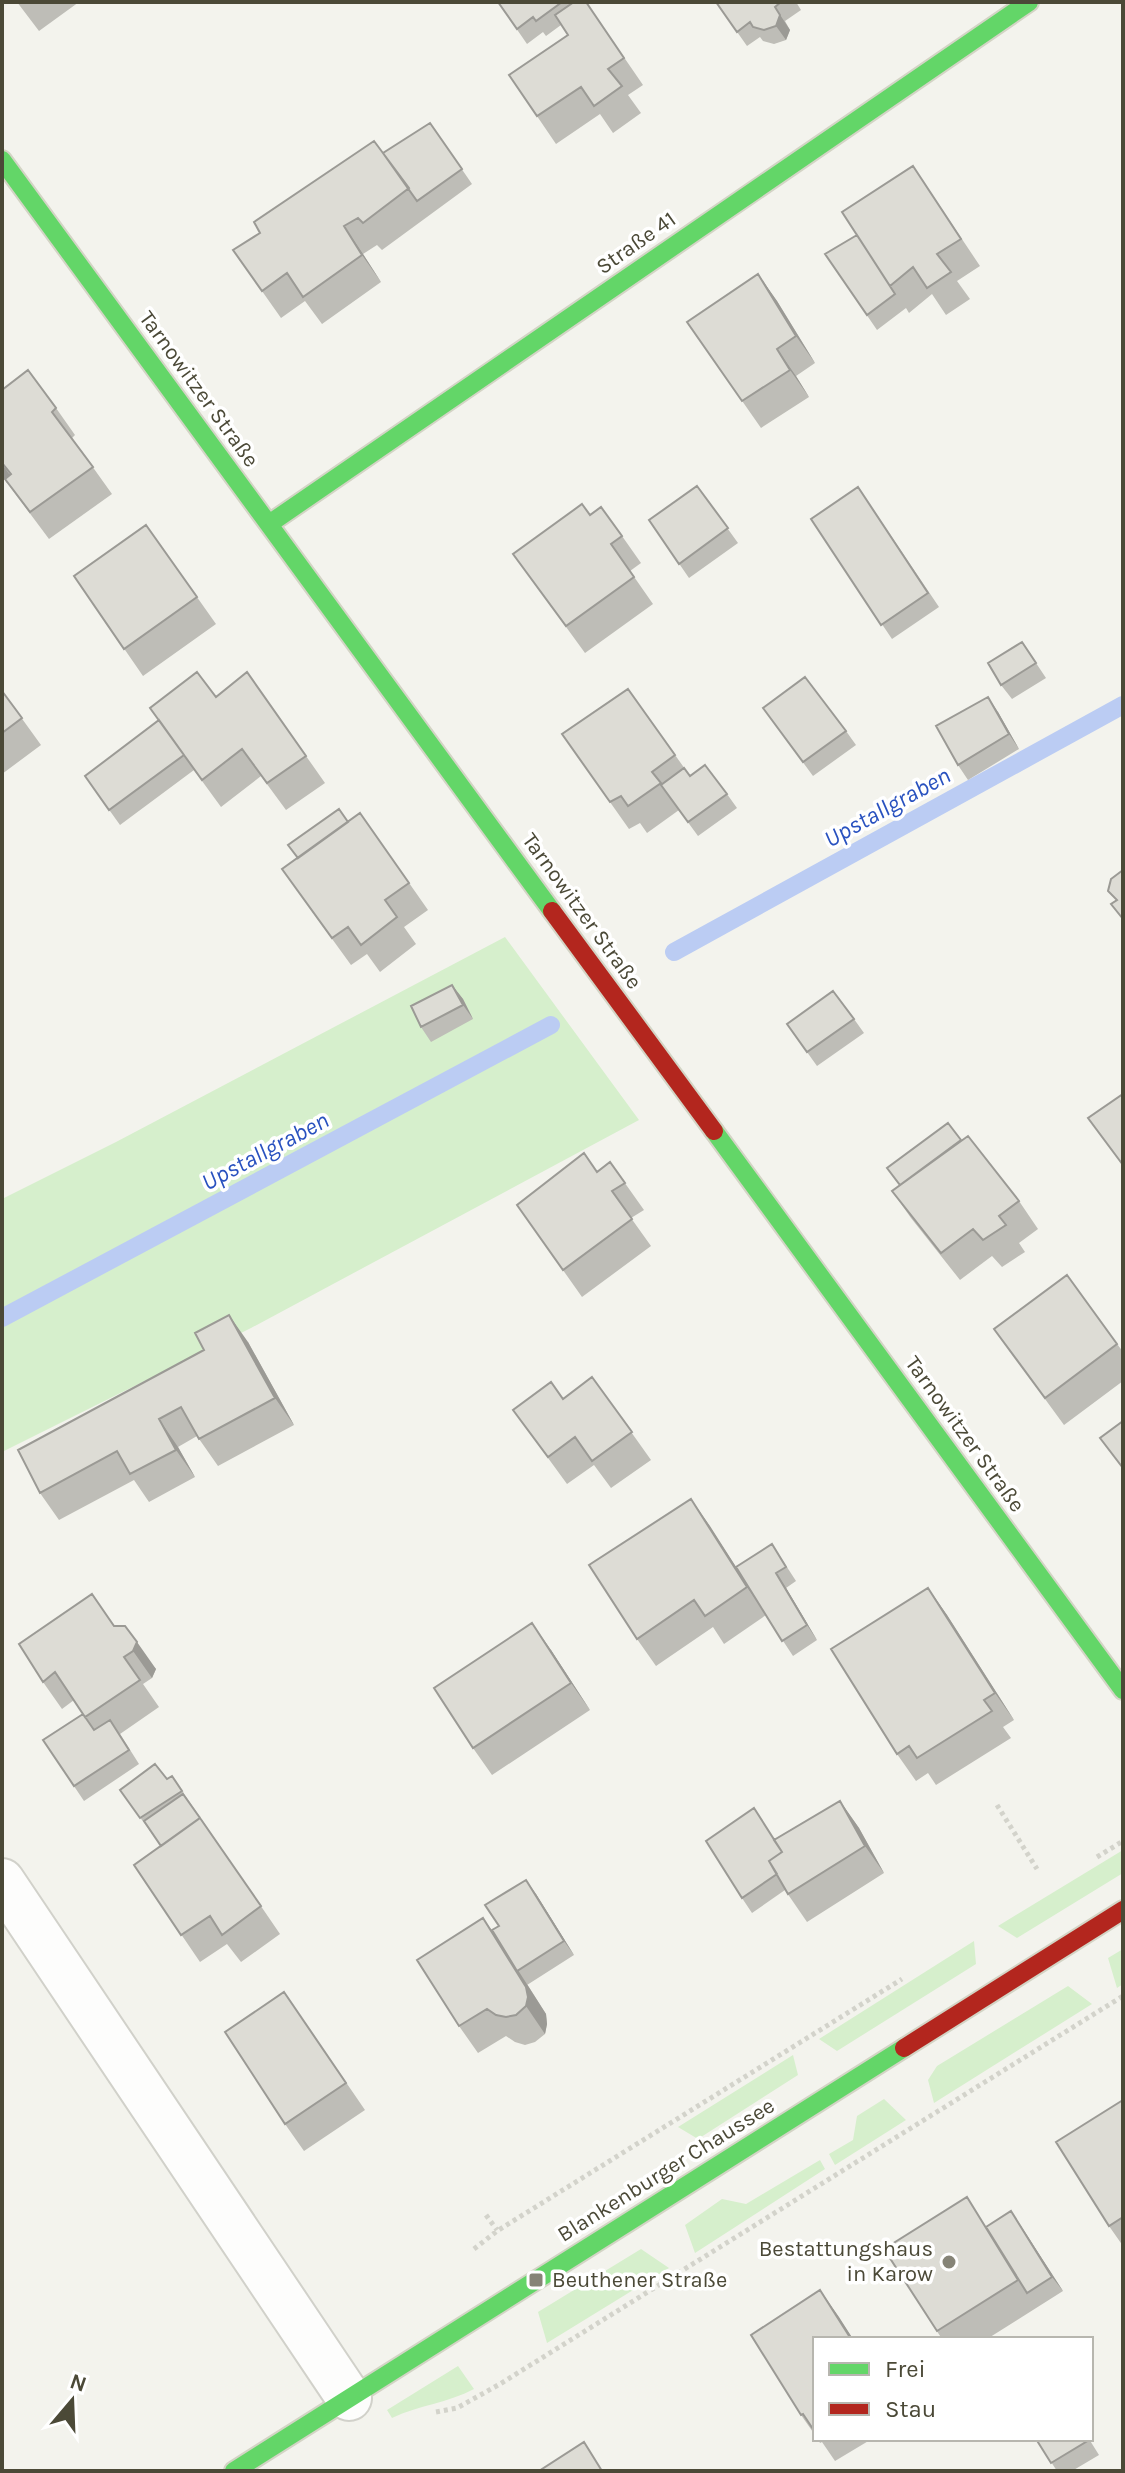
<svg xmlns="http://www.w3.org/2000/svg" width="1125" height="2473" viewBox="0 0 1125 2473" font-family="Karla,sans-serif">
<rect width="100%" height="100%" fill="#f3f3ed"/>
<!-- green -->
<path fill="#d6efcc" d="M505,937L639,1120L251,1328L2,1452V1199L116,1142Z
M1123,1850V1873L1017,1938L998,1926Z
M974,1941L976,1964L837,2051L819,2039Z
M1123,1949V1984L1117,1988L1108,1958Z
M1068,1986L1092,2004L934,2103L928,2080L937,2066Z
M793,2055L798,2075L698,2139L678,2127Z
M884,2099L906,2120L835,2165L829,2154L853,2140L857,2116Z
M820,2160L825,2169L695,2253L685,2225L722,2199L746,2204Z
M641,2249L669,2268L547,2343L538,2312Z
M458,2366L474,2389C448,2403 419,2405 392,2418L387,2410Z"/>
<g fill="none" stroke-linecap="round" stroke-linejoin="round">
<!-- stream -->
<path stroke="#bbccf3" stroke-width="18" d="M674,952L1123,705
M2,1318L551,1025"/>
<!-- street casing -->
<g stroke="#d1d1ca" stroke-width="48">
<path id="street" d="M2,1881L349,2398"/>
</g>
<!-- fast casing -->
<g stroke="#d3d4c5" stroke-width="22">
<path id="fast" d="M2,160L552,911
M269,524L1029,2
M714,1131L1123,1690
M234,2471L904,2048"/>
</g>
<!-- jam casing -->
<g stroke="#d3d4c5" stroke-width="22">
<path id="jam" d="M552,911L714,1131
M904,2048L1123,1910"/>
</g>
<!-- path -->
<path stroke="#d3d3cb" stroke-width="5" stroke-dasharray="4 4" stroke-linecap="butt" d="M997,1805L1037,1869
M1097,1857L1123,1841
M486,2215L497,2230
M474,2249L497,2231L902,1979
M436,2412L457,2408L500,2384L1123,1996"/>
<!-- street -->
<use href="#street" stroke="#fdfdfc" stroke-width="44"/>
<!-- fast -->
<use href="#fast" stroke="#63d668" stroke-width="18"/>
<!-- jam -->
<use href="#jam" stroke="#b3261e" stroke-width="18"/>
</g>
<!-- wall -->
<path fill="#bebdb7" d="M17,2H79L39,31Z
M498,2H586L643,85L628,95L641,113L613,133L600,114L556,144L509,75L568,35L561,25L546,36L543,32L527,44Z
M716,2H796L801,10L785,21L790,30L786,40L774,44L763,41L760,37L747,46Z
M430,123L472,184L382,250L377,245L363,254L381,282L322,324L305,301L281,318L233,250Z
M913,166L980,266L957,281L970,299L946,315L932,294L909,313L906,308L877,330L825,254L857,235Z
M758,274L777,301L815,363L796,376L809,397L761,428L687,322Z
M2,390L56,408L75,435L72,438L112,494L49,539L2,476Z
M697,486L738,543L689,578L649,520Z
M858,487L939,607L892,639L811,519Z
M590,515L622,536L641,563L630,571L653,604L585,653L513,554Z
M146,525L216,624L143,676L74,576Z
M1022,642L1046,678L1012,699L1001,685Z
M247,672L325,783L286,810L261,776L221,807L194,770L120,825L85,776L216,697Z
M628,689L690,776L727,794L737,808L698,836L679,810L647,833L640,823L629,829L562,734Z
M2,691L41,745L2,774Z
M763,708L846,731L856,745L813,776Z
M998,712L1019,749L968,780L958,765Z
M360,813L428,910L404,927L416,944L380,972L367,954L351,965L301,896L348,822Z
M452,985L463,999L473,1019L431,1042L421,1027Z
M854,1019L864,1033L817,1066L787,1024Z
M961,1140L1019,1201L1038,1229L1019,1243L1025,1252L1002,1267L992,1256L960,1280L911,1218L892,1191Z
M610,1162L644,1210L631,1218L651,1246L582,1297L517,1205L597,1172Z
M1067,1275L1123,1352V1381L1064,1425L994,1329Z
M248,1342L294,1425L218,1466L197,1436L178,1447L195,1477L149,1502L134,1480L59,1520L40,1493Z
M592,1377L651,1460L611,1488L594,1465L567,1484L513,1410L563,1399Z
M691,1499L736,1567L772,1544L796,1581L786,1588L817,1640L793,1656L766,1615L724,1644L713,1627L656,1666L637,1639Z
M928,1588L947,1615L1014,1720L1003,1727L1011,1738L936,1785L928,1773L916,1781L897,1754Z
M115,1626L156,1669L152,1678L143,1684L159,1707L120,1734L139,1764L84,1801L43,1740L83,1714L74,1700L62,1709L43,1682Z
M551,1650L590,1710L492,1775L473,1748Z
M172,1776L280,1934L241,1962L227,1944L200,1962L134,1865L161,1846L120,1790L167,1779Z
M840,1801L859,1828L884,1873L807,1922L785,1890L752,1913L742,1898L775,1839Z
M536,1894L574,1955L527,1985V1984L546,2014L547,2024L545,2034L535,2042L525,2045L515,2042L506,2036L478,2053L459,2026L492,1930L499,1926Z
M284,1992L365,2110L304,2151L285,2124Z
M1123,2100V2246L1109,2226Z
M1011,2211L1063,2291L987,2339H942L884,2249L987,2226Z
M820,2290L853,2339H815V2435L801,2415Z
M818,2439H870V2440L835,2461L822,2442L820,2443Z
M1036,2439H1089L1099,2455L1072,2471H1057Z"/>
<!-- shaded-wall -->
<path fill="#9b9a95" d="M775,7L790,30L786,40L776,26Z
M344,226L363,254L381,282L362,255Z
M758,274L777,301L815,363L796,336Z
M777,349L796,376L809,397L790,370Z
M2,464L12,478L7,483L2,476Z
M988,697L998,712L1019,749L1009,734Z
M452,985L463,999L473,1019L463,1005Z
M229,1315L248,1342L294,1425L275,1398Z
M159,1419L178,1447L195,1477L176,1450Z
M691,1499L710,1526L766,1614L747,1587Z
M776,1573L786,1588L817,1640L807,1625Z
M928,1588L947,1615L1014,1720L995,1693Z
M532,1623L551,1650L590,1710L571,1683Z
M137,1642L156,1669L152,1678L133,1651Z
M840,1801L859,1828L884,1873L865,1846Z
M526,1880L536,1894L574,1955L564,1941Z
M483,1918L502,1945L546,2014L547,2024L545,2034L526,2006Z
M1011,2211L1021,2226L1063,2291L1052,2277Z
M820,2290L839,2317L853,2339H851Z"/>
<!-- building -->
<path fill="#dddcd5" stroke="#9b9a95" stroke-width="2" d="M498,2H562L536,21L533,17L517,29Z
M574,2H586L624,58L608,69L622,86L594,106L581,87L537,116L509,75L568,35L555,15Z
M716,2H781L775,7L780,15L776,26L764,30L753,27L750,22L737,32Z
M430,123L462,169L417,201L383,153Z
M374,141L409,188L363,223L358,218L344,226L362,255L303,297L287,273L262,291L233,250L260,233L254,222Z
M913,166L961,239L937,254L951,272L927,288L913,267L890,286L842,212Z
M857,235L895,294L867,315L825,254Z
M758,274L796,336L777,349L790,370L742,401L687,322Z
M28,370L56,408L52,412L93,467L30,512L5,479L11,474L2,463V390Z
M697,486L728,528L679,564L649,520Z
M858,487L928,593L881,625L811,519Z
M582,504L590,515L601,507L622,536L611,544L634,577L566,626L513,554Z
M146,525L197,597L124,649L74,576Z
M1022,642L1036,663L1001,685L988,663Z
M197,672L216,697L247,672L306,756L267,783L242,749L202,780L150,708Z
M805,677L846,731L803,762L763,708Z
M628,689L675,755L652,772L661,783L628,806L621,796L610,802L562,734Z
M2,691L22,718L2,733Z
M988,697L1009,734L958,765L936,726Z
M159,720L184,755L109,810L85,776Z
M705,765L727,794L688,822L661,785L684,768L690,776Z
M339,809L348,822L298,858L288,845Z
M360,813L409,883L385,900L397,917L361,945L348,927L332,938L282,869Z
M1123,870V919L1111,904L1117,900L1108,891L1111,879Z
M452,985L463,1005L421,1027L411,1006Z
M833,991L854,1019L807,1052L787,1024Z
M1123,1094V1165L1088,1118Z
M948,1123L961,1140L900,1185L887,1168Z
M968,1136L1019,1201L999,1216L1006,1225L983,1240L973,1229L941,1253L892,1191Z
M584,1153L597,1172L610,1162L625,1183L612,1191L632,1219L563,1270L517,1205Z
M1067,1275L1117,1344L1045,1398L994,1329Z
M229,1315L275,1398L199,1439L181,1407L159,1419L176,1450L130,1474L117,1451L40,1493L18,1450L204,1350L195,1333Z
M592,1377L632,1432L592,1461L575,1437L548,1457L513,1410L551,1382L563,1399Z
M1123,1421V1468L1100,1438Z
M691,1499L747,1587L705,1616L694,1600L637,1639L589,1565Z
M772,1544L786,1567L776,1573L807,1625L782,1641L736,1567Z
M928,1588L995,1693L984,1700L992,1711L917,1758L909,1746L897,1754L831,1649Z
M92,1594L114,1626H125L137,1642L133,1651L124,1657L140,1680L85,1717L55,1672L43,1682L19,1644Z
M532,1623L571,1683L473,1748L434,1688Z
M83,1714L94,1730L110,1720L129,1750L74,1786L43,1740Z
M155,1764L167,1779L172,1776L182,1791L140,1818L120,1790Z
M183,1794L200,1818L161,1846L144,1821Z
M840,1801L865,1846L788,1894L769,1861L782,1852L774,1840Z
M754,1808L782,1852L769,1861L777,1874L742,1898L706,1841Z
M200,1818L261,1906L222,1935L210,1916L181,1935L134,1865Z
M526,1880L564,1941L517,1971L492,1930L499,1926L485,1905Z
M483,1918L526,1987L528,1997L526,2006L516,2015L506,2017L496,2015L487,2009L459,2026L417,1960Z
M284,1992L346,2083L285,2124L225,2032Z
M1123,2100V2217L1109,2226L1056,2142Z
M967,2197L1018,2280L937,2331L884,2249Z
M1011,2211L1052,2277L1027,2293L986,2227Z
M820,2290L851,2339H815V2432L803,2414L801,2415L751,2335Z
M1036,2439H1088L1089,2440L1051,2463Z
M584,2442L602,2471H539Z"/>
<!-- markers -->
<g fill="#868477" stroke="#fff" stroke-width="3">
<circle cx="949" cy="2262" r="8"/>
<rect x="528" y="2272" width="16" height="16" rx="4"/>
</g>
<g text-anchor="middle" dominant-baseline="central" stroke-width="7" stroke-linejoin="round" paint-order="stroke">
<!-- street labels -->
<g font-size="22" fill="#4b4937" stroke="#fff">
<text transform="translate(636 243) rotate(-35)">Straße 41</text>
<text transform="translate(199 389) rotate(54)">Tarnowitzer Straße</text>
<text transform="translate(582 911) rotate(54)">Tarnowitzer Straße</text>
<text transform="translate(965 1434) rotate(54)">Tarnowitzer Straße</text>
<text transform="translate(666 2170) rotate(-32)">Blankenburger Chaussee</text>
</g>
<!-- poi labels -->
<g font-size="22" fill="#4b4937" stroke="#fff" text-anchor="end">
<text x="933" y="2249">Bestattungshaus<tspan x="933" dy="25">in Karow</tspan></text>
<text x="552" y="2280" text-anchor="start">Beuthener Straße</text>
</g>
<!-- water labels -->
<g font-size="24" font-style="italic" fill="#2851bf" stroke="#fff">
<text transform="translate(887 807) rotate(-29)">Upstallgraben</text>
<text transform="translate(265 1151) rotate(-28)">Upstallgraben</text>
</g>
</g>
<!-- border -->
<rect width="1125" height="2473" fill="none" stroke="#4b4937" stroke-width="8"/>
<!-- legend -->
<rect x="813" y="2337" width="280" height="104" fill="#ffffff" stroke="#b7b6af" stroke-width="2"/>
<rect x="829" y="2363" width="40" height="12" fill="#63d668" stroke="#b7b6af" stroke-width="2"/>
<text x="885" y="2377" font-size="24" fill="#4b4937">Frei</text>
<rect x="829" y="2403" width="40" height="12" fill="#b3261e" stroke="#b7b6af" stroke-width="2"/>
<text x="885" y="2417" font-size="24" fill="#4b4937">Stau</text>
<!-- north arrow -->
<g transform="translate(72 2401) rotate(19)" stroke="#ffffff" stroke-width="6" paint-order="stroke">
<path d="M0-6L14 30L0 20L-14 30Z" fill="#4b4937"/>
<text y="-12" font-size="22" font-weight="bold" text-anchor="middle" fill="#4b4937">N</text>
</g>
</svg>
